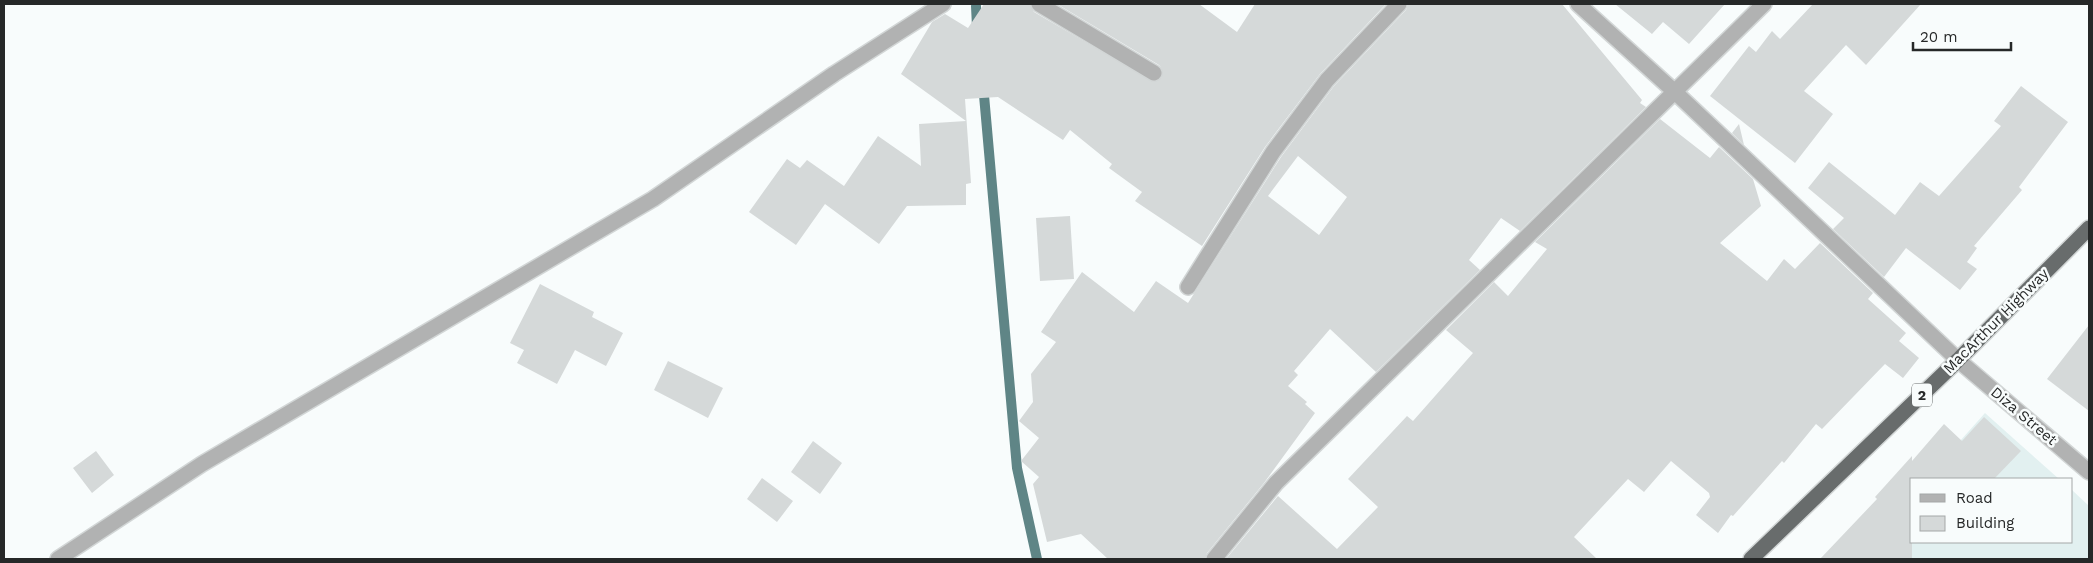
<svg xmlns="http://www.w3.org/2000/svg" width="2093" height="563" viewBox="0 0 2093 563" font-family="'Work Sans',sans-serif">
<rect width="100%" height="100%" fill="#f8fcfc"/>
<!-- built -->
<path fill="#e2f0f0" d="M1985,413L2059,479H1926Z
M2072,490L2089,506V559H1854L1912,495V542H2072Z"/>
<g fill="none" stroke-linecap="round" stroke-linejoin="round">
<!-- stream -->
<path stroke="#5f8586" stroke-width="10" d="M976,6L977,27
M983,84L1017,468L1037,559"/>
</g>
<!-- building -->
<path fill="#d5d9d9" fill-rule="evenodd" d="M984,4H1030L1034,12L1154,82L1162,77V69L1159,65L1057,4H1199L1237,32L1255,4H1386L1320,74L1265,147L1202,246L1135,201L1142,192L1109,168L1112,164L1070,130L1063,140L998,97L965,99L971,183L966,184V205L907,206L879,244L825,204L796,245L749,212L787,159L800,168L807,160L844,186L878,136L921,166L919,124L966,121L901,74L932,22L945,14L968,28Z
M1408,4H1562L1642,100L1640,103L1646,107L1520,231L1501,218L1469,260L1480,270L1376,372L1330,329L1294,371L1298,375L1288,386L1307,402L1305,404L1315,413L1264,483L1207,553L1205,559H1108L1081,534L1047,542L1033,484L1039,477L1021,461L1039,438L1019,421L1033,402L1031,374L1056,342L1041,332L1059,305L1082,272L1134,312L1156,281L1188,303L1281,157L1334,86L1406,10ZM1298,156L1347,197L1319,235L1268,196Z
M1615,4H1725L1689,44L1663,22L1652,34Z
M1813,4H1921L1866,65L1846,45L1804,91L1833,114L1795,163L1710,96L1749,46L1756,52L1772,31L1780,39Z
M2021,86L2068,122L2019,187L2022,190L1974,246L1977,248L1967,262L1977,269L1960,290L1906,248L1884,277L1833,229L1844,218L1808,188L1829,162L1895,215L1920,182L1939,196L2001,126L1994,121Z
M1660,119L1710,158L1719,147L1753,179L1761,206L1720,243L1767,281L1784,259L1795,269L1820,243L1873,293L1868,299L1906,333L1899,341L1919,358L1903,378L1885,364L1822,429L1816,424L1784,463L1782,461L1733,516L1731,515L1718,533L1696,515L1710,497L1709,493L1671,461L1644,492L1628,479L1574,537L1597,559H1226L1278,496L1337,549L1378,507L1348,479L1407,416L1413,421L1473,353L1446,330L1494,282L1508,296L1547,249L1535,242Z
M1739,124L1744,145L1732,133Z
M1070,216L1074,279L1040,281L1036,218Z
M540,284L594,312L592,317L623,333L606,366L575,350L557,384L517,363L524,350L510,343Z
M2089,325V411L2047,379Z
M668,361L723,388L708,418L654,390Z
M1984,417L2021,451L1994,479H1912V559H1820L1877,499L1875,497L1912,456V461L1944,424L1962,441Z
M813,441L842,463L820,494L791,472Z
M96,451L114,475L92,493L73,468Z
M762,478L793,501L777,522L747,499Z"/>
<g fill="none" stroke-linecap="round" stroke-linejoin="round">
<!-- minor casing -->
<g stroke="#d2d6d6" stroke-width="18">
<path id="minor" d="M1039,4L1154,73
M1578,4L1675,92L1958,360L2089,472
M1188,287L1273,152L1327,80L1399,4
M58,559L202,464L653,199L834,74L943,4
M1214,559L1276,483L1764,4"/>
</g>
<!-- trunk casing -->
<g stroke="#d2d6d6" stroke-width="18">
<path id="trunk" d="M1751,559L1958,360L2089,228"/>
</g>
<!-- minor -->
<use href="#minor" stroke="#b1b2b2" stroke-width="15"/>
<!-- trunk -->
<use href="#trunk" stroke="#686c6c" stroke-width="15"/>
</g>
<g text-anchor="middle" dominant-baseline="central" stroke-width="5" stroke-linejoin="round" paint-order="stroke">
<!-- shield labels -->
<rect fill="#f8fcfc" stroke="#656868" stroke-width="1" x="1912" y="383.5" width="20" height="23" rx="4"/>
<g font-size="14" font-weight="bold" fill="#262828">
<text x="1922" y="395">2</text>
</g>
<!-- street labels -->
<g font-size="15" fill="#262828" stroke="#f8fcfc">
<text transform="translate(1996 321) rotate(-45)">MacArthur Highway</text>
<text transform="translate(2024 416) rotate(40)">Diza Street</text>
</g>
</g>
<!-- border -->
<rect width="2093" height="563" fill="none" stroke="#262828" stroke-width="10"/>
<!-- legend -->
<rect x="1910" y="478" width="162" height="65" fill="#f8fcfc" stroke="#a4a7a7"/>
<rect x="1920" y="494" width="25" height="8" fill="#b1b2b2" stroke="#a4a7a7"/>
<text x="1956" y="503" font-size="15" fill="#262828">Road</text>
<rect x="1920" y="516" width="25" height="15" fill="#d5d9d9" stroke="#a4a7a7"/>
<text x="1956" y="528" font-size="15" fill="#262828">Building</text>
<!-- scale -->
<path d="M1913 42v8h98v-8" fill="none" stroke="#262828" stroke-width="2.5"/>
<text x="1920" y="42" font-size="15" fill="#262828" stroke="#f8fcfc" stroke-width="4" paint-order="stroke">20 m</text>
</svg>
